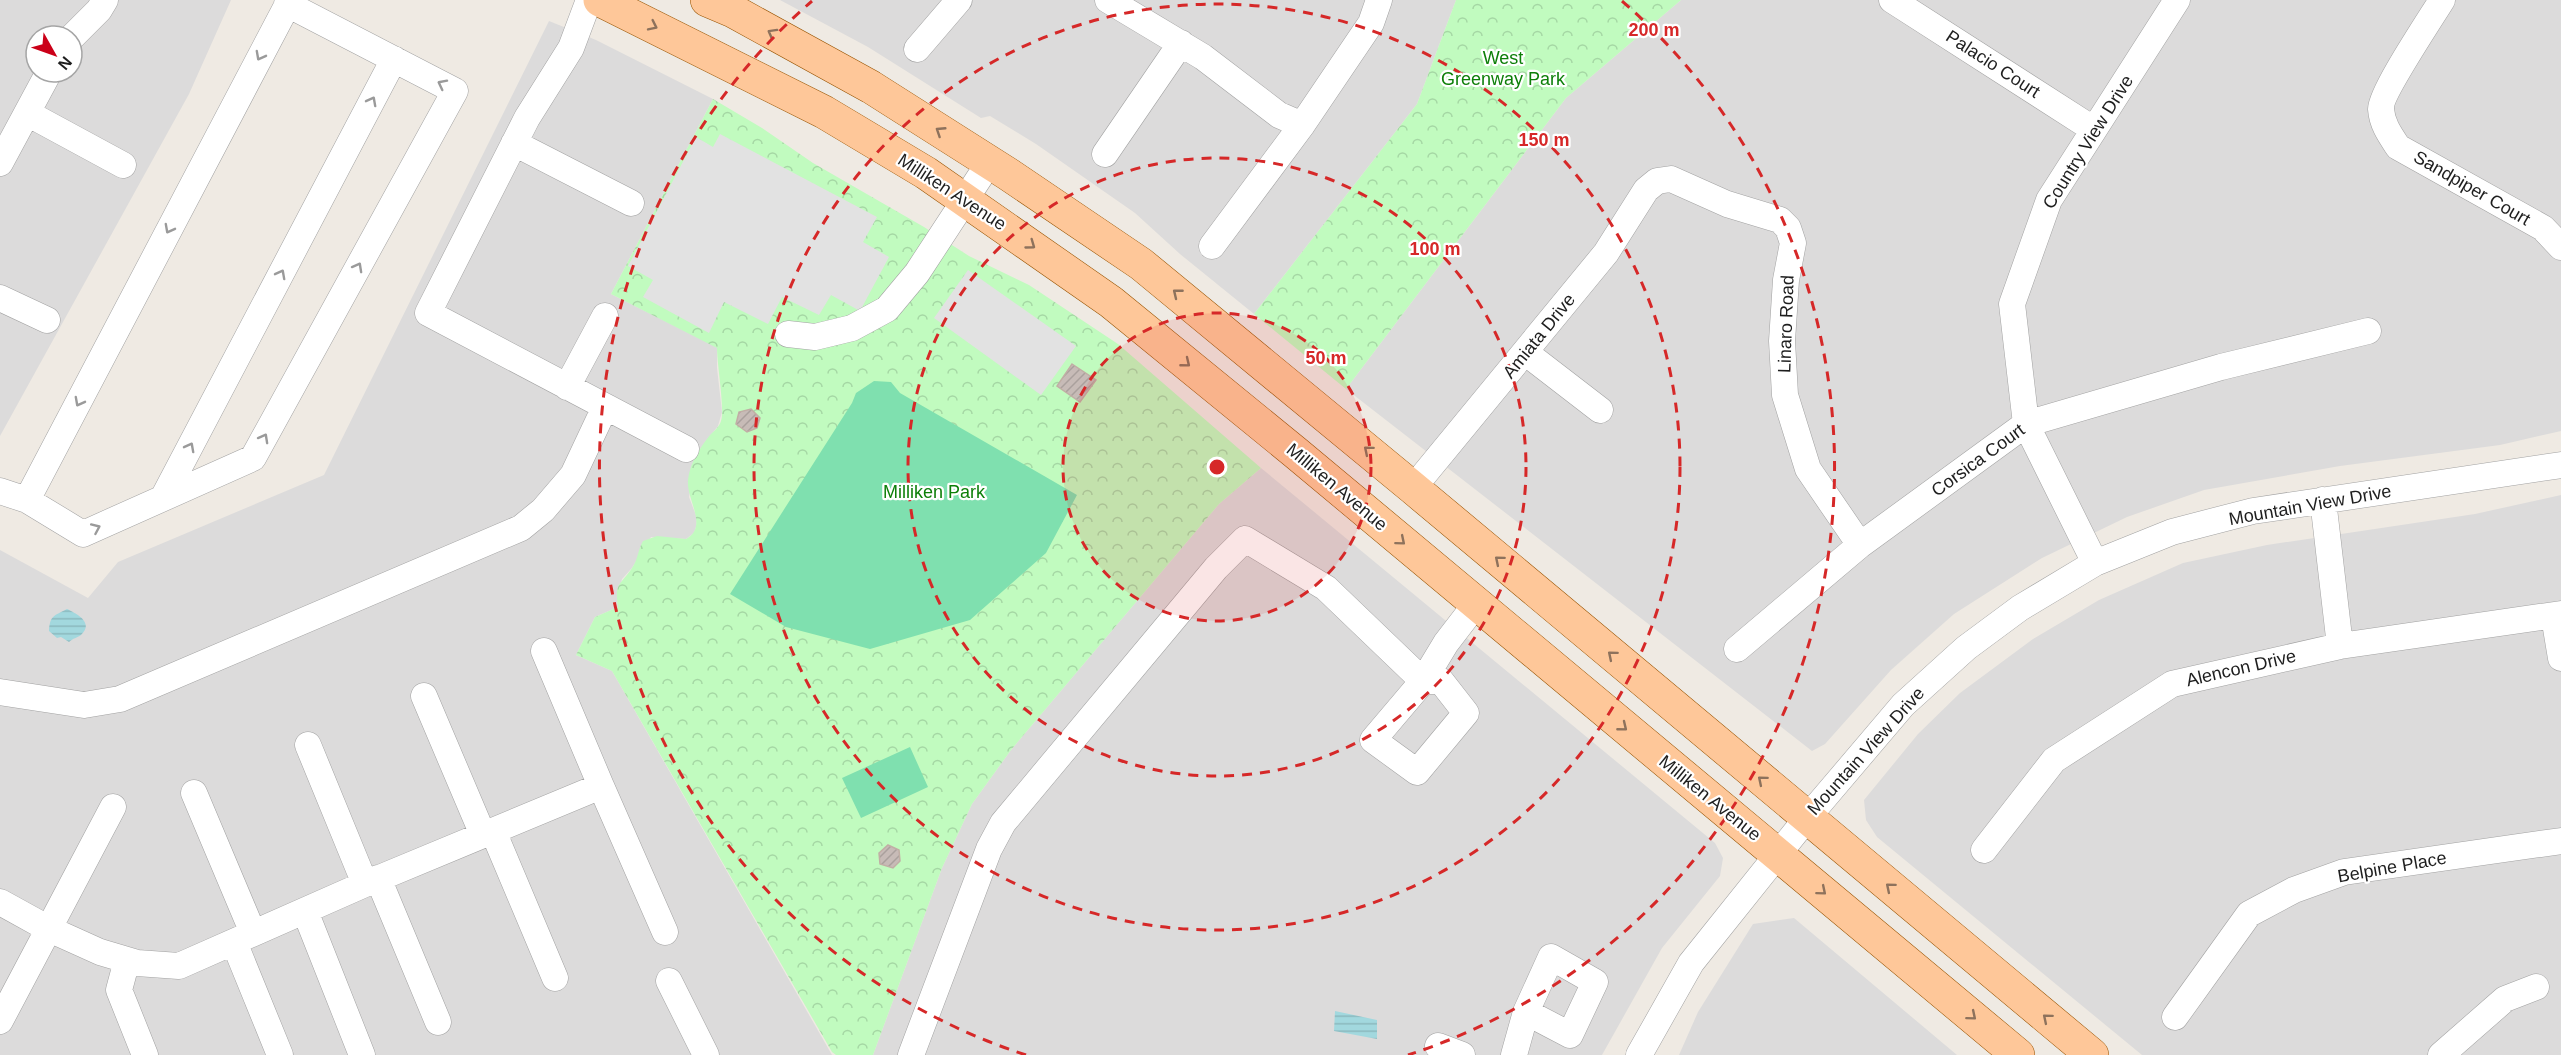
<svg xmlns="http://www.w3.org/2000/svg" width="2561" height="1055" viewBox="0 0 2561 1055" font-family="Helvetica,sans-serif">
<defs>
<pattern id="park-crowns" width="20" height="18" patternUnits="userSpaceOnUse" patternTransform="scale(1.5)"><rect width="20" height="18" fill="#c1fbbf"/><path d="M2 6a3 3 0 1 1 6 0M12 15a3 3 0 1 1 6 0" fill="none" stroke="#a5d7a4"/></pattern>
<pattern id="water-rules" width="6" height="5" patternUnits="userSpaceOnUse" patternTransform="scale(1.5)"><rect width="6" height="5" fill="#a2d8de"/><path d="M0 2.5h6" fill="none" stroke="#8bb9be"/></pattern>
<pattern id="building-hatch" width="6" height="6" patternUnits="userSpaceOnUse" patternTransform="scale(1.5)"><rect width="6" height="6" fill="#c7bbb7"/><path d="M-1 1l2-2M0 6l6-6M5 7l2-2" fill="none" stroke="#aaa09d"/></pattern>
</defs>
<rect width="100%" height="100%" fill="#efeae3"/>
<!-- residential -->
<path fill="#dcdbdb" fill-rule="evenodd" d="M0,0H231L189,94L0,436ZM36,36H72V72H36Z
M780,0H1456L1417,104L1254,314L1180,254L1135,213L1036,144L990,116L981,118L868,47Z
M1681,0H2561V431L2500,445L2340,466L2204,490L2127,517L2042,558L1954,614L1891,670L1825,744L1812,751L1346,389L1566,98Z
M549,21L596,40L713,99L611,294L717,347V368L722,412L718,426L697,453L689,497L697,518L696,527L694,533L686,539L651,537L632,568L622,579L617,600L618,607L595,617L576,655L612,671L832,1055H0V550L88,598L118,562L324,475Z
M1261,468L1715,843L1723,858L1720,876L1662,948L1602,1055H873L942,868L972,804L1011,750L1219,504Z
M2561,495V1055H2142L1877,837L1866,820L1864,800L1918,734L1960,693L2033,639L2099,600L2183,563L2267,545L2475,514Z
M1794,918L1957,1055H1679L1698,1012L1753,924Z"/>
<!-- park -->
<path fill="url(#park-crowns)" d="M1456,0H1681L1566,98L1346,389L1254,314L1417,104Z
M713,99L762,128L813,163L924,227L969,256L1029,285L1118,344L1261,468L1219,504L1011,750L972,804L942,868L873,1055H836L832,1052L612,671L576,655L595,617L618,607C614,582 621,585 632,568C638,560 638,549 643,541L657,536L686,539C709,527 686,499 688,480C690,463 699,449 710,435C714,431 719,427 721,421C725,409 717,365 717,348L611,294Z"/>
<!-- pitch -->
<path fill="#7fe0af" d="M874,381L891,382L900,393L1077,495L1046,553L970,620L870,649L786,627L730,594L852,403L856,393Z
M910,747L928,787L861,818L842,778Z"/>
<!-- parking -->
<path fill="#e2e2e2" d="M720,134L877,217L863,242L889,257L860,311L831,295L819,315L782,297L768,324L724,302L709,333L643,297L653,280L628,266L696,137L713,147Z
M968,270L1076,346L1041,395L934,318Z"/>
<!-- water -->
<path fill="url(#water-rules)" d="M67,609C75,613 95,622 81,635C77,638 73,638 69,642L61,637L57,638L49,631C50,615 54,616 67,609Z
M1335,1011L1377,1020V1039L1334,1031Z"/>
<!-- building -->
<path fill="url(#building-hatch)" stroke="#c1aea5" stroke-width="1.5" d="M1072,364L1096,380L1080,402L1057,386Z
M751,409L760,418L757,428L747,432L736,424L739,412Z
M888,845L899,850L900,861L893,868L880,864L879,853Z"/>
<g fill="none" stroke-linecap="round" stroke-linejoin="round">
<!-- minor casing -->
<g stroke="#a2a2a2" stroke-width="27">
<path id="minor" d="M589,0L571,48L527,118L428,313L686,449
M1108,0L1203,57L1279,115L1302,125
M1892,0L2093,129
M2442,0C2431,18 2380,94 2381,109C2382,124 2390,135 2398,147L2543,228L2561,247
M72,37L99,10L105,0
M917,49L959,0
M27,113L123,165
M514,143L631,203
M1105,154L1181,43
M0,163L49,72
M1212,246L1302,125L1371,23L1379,0
M0,298L47,320
M788,334L815,337L852,328L887,309L917,273L989,163
M1526,353L1600,410
M567,387L605,316
M1413,488L1606,253L1646,190L1657,181L1671,179L1727,204L1780,220L1788,228L1793,243L1786,280L1782,341L1785,395L1808,469L1860,545
M0,491L27,500L83,534L253,458L455,91L287,4
M163,498L394,59
M27,500L290,0
M2323,500L2340,646
M2095,563L2026,424L2012,304L2049,200L2177,0
M2554,616L2561,658
M1737,649L1860,545L2026,424L2221,367L2368,331
M0,692L84,705L120,699L521,528L543,510L573,475L605,407
M424,696L483,835
M308,745L365,884
M601,786L665,932
M194,793L253,933
M493,831L555,978
M1984,850L2054,760L2172,684L2340,646L2561,614
M378,878L438,1022
M0,902L49,929L100,952L137,963L179,966L365,884L601,786L544,651
M305,911L362,1055
M234,942L280,1055
M127,960L119,990L145,1055
M669,981L706,1055
M2175,1017L2249,914L2294,890L2344,872L2561,841
M0,1021L113,807
M1438,1046L1462,1055
M911,1055L989,849L1003,823L1216,568L1245,539L1326,588L1423,681H1441L1466,713L1417,772L1373,740L1423,681L1446,643L1476,604
M1514,1055L1526,1012L1551,957L1595,982L1570,1035L1526,1012
M1639,1055L1691,963L1807,818L1903,705L1966,648L2020,608L2095,563L2172,532L2253,511L2561,465
M2441,1055L2505,999L2536,987"/>
</g>
<!-- major casing -->
<g stroke="#975300" stroke-width="34">
<path id="major" d="M600,0L824,112L926,173L1111,302L1296,453L2018,1055
M707,0L733,11L871,87L1008,174L1141,264L1413,488L2092,1055"/>
</g>
<!-- minor -->
<use href="#minor" stroke="#fff" stroke-width="26"/>
<!-- major -->
<use href="#major" stroke="#fec799" stroke-width="33"/>
</g>
<!-- one-way arrows -->
<defs><path id="oneway-chevron" d="M-2-3.5L2.5 0L-2 3.5" fill="none" stroke-width="1.6" stroke-linecap="round" stroke-linejoin="round" transform="scale(1.5)"/></defs>
<g stroke="#8e725c">
<use href="#oneway-chevron" transform="translate(653 26) rotate(26)"/>
<use href="#oneway-chevron" transform="translate(772 33) rotate(-151)"/>
<use href="#oneway-chevron" transform="translate(940 131) rotate(-147)"/>
<use href="#oneway-chevron" transform="translate(1031 245) rotate(36)"/>
<use href="#oneway-chevron" transform="translate(1177 293) rotate(-141)"/>
<use href="#oneway-chevron" transform="translate(1186 363) rotate(39)"/>
<use href="#oneway-chevron" transform="translate(1368 450) rotate(-140)"/>
<use href="#oneway-chevron" transform="translate(1401 541) rotate(40)"/>
<use href="#oneway-chevron" transform="translate(1499 560) rotate(-140)"/>
<use href="#oneway-chevron" transform="translate(1612 655) rotate(-140)"/>
<use href="#oneway-chevron" transform="translate(1623 727) rotate(39)"/>
<use href="#oneway-chevron" transform="translate(1762 780) rotate(-140)"/>
<use href="#oneway-chevron" transform="translate(1890 887) rotate(-140)"/>
<use href="#oneway-chevron" transform="translate(1822 891) rotate(40)"/>
<use href="#oneway-chevron" transform="translate(1972 1016) rotate(40)"/>
<use href="#oneway-chevron" transform="translate(2047 1018) rotate(-140)"/>
</g>
<g stroke="#9a9a9a">
<use href="#oneway-chevron" transform="translate(260 56) rotate(118)"/>
<use href="#oneway-chevron" transform="translate(442 84) rotate(-153)"/>
<use href="#oneway-chevron" transform="translate(372 101) rotate(-62)"/>
<use href="#oneway-chevron" transform="translate(169 229) rotate(118)"/>
<use href="#oneway-chevron" transform="translate(358 267) rotate(-61)"/>
<use href="#oneway-chevron" transform="translate(281 274) rotate(-62)"/>
<use href="#oneway-chevron" transform="translate(79 402) rotate(118)"/>
<use href="#oneway-chevron" transform="translate(264 438) rotate(-61)"/>
<use href="#oneway-chevron" transform="translate(190 447) rotate(-62)"/>
<use href="#oneway-chevron" transform="translate(96 528) rotate(-24)"/>
</g>
<!-- distance rings -->
<circle cx="1217" cy="467" r="154" fill="#d62828" fill-opacity=".12"/>
<g fill="none" stroke="#d62828" stroke-width="3" stroke-dasharray="10 8">
<circle cx="1217" cy="467" r="154"/>
<circle cx="1217" cy="467" r="309"/>
<circle cx="1217" cy="467" r="463"/>
<path d="M1026 1055A618 618 0 0 1 812 1M1622 1A618 618 0 0 1 1408 1055"/>
</g>
<g text-anchor="middle" dominant-baseline="central" stroke-width="4.5" stroke-linejoin="round" paint-order="stroke">
<!-- park labels -->
<g font-size="18" fill="#0d7f09" stroke="#fff">
<text x="1503" y="58">West<tspan x="1503" dy="21">Greenway Park</tspan></text>
<text x="934" y="492">Milliken Park</text>
</g>
<!-- street labels -->
<g font-size="18" fill="#1e1e1e" stroke="#fff">
<text transform="translate(1993 64) rotate(33)">Palacio Court</text>
<text transform="translate(2088 142) rotate(-58)">Country View Drive</text>
<text transform="translate(2472 188) rotate(30)">Sandpiper Court</text>
<text transform="translate(952 192) rotate(33)">Milliken Avenue</text>
<text transform="translate(1786 324) rotate(-88)">Linaro Road</text>
<text transform="translate(1539 336) rotate(-51)">Amiata Drive</text>
<text transform="translate(1978 460) rotate(-36)">Corsica Court</text>
<text transform="translate(1337 487) rotate(40)">Milliken Avenue</text>
<text transform="translate(2310 505) rotate(-10)">Mountain View Drive</text>
<text transform="translate(2241 668) rotate(-13)">Alencon Drive</text>
<text transform="translate(1866 751) rotate(-48)">Mountain View Drive</text>
<text transform="translate(1710 798) rotate(39)">Milliken Avenue</text>
<text transform="translate(2392 867) rotate(-10)">Belpine Place</text>
</g>
</g>
<circle cx="1217" cy="467" r="9" fill="#d62828" stroke="#fff" stroke-width="3"/>
<g font-size="18" text-anchor="middle" font-weight="bold" fill="#d62828" stroke="#fff" stroke-width="4.5" stroke-linejoin="round" paint-order="stroke">
<text x="1654" y="36">200 m</text>
<text x="1544" y="146">150 m</text>
<text x="1435" y="255">100 m</text>
<text x="1326" y="364">50 m</text>
</g>
<!-- north arrow -->
<g transform="translate(54 54) rotate(130)"><circle r="28" fill="#ffffff" stroke="#a5a5a5" stroke-width="1.5"/>
<path d="M0-4.5L10 22L0 15L-10 22Z" fill="#cb0018"/>
<text y="-9" font-size="16" font-weight="bold" text-anchor="middle" fill="#1e1e1e">N</text>
</g>
</svg>
